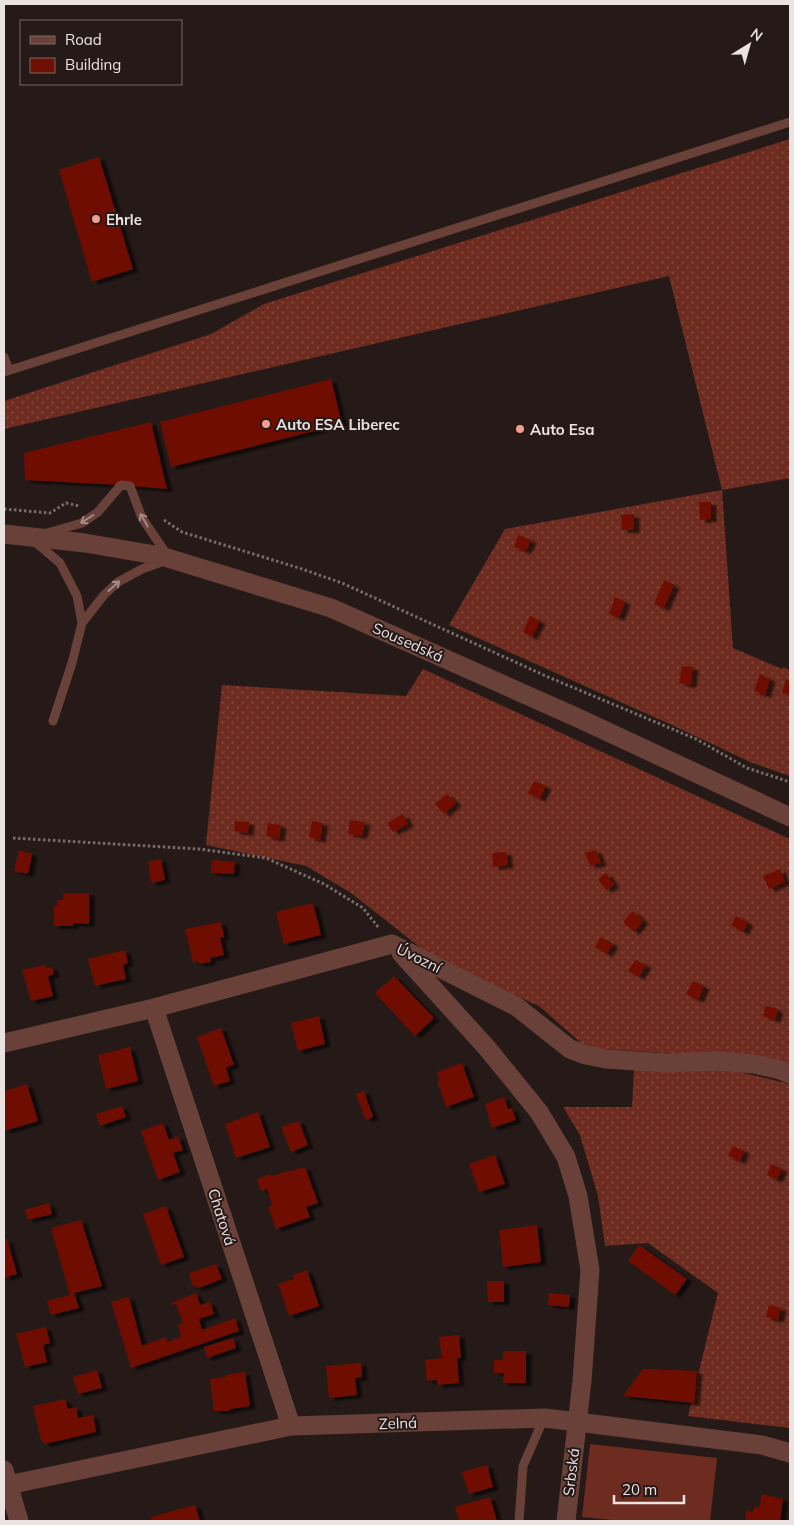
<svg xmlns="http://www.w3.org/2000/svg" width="794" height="1525" viewBox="0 0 794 1525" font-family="Mulish,sans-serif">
<defs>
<pattern id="grass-dots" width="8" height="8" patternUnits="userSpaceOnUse" patternTransform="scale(1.25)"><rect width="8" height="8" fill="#6e2c20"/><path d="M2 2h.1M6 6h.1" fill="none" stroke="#834a40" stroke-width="1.8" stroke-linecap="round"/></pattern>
<filter id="shadow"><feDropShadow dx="5.5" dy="3" stdDeviation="1" flood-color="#0009"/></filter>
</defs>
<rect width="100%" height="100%" fill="#251a18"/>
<!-- grass -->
<path fill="url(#grass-dots)" d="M790,139V478L722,490L733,648L782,669L783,667L790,670V776L750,762L674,726L449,625L505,529L722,490L669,276L4,429V401L211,334L264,304Z
M423,669L790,839V1065L697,1055L587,1048L539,1006L440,963L351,893L306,866L206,845L222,685L406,696Z
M634,1069L731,1070L790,1084V1428L688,1416L718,1293L648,1243L605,1246L598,1196L580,1135L563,1107H632Z"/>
<!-- pitch -->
<path fill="#6e2c20" d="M590,1444L717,1458L710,1521H623L582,1517Z"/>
<!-- building -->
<path fill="#6e1003" filter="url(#shadow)" d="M99,157L133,269L92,282L59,170Z
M331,379L342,424L171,467L160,422Z
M151,422L167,489L121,485L25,480L24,453Z
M699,502H711V519L700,520Z
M634,514V530H622L621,515Z
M518,535L531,540L526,551L514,547Z
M664,580L674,585L664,608L654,604Z
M615,597L625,602L619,618L609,614Z
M530,616L540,621L532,637L523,632Z
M682,666L693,667L691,685L679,683Z
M760,674L770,679L765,695L754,691Z
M786,679L790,681V695L782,693Z
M534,781L546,786L540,799L528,793Z
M447,794L456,803L444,814L435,804Z
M403,814L408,824L393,832L387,823Z
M350,820L365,822L362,836L348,834Z
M235,821L249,822L248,833L234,831Z
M312,821L323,823L320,840L309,837Z
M268,823L281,825L279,839L266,836Z
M19,850L32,854L28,874L14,871Z
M596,850L601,863L590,866L585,853Z
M506,852L508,865L493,867L492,853Z
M161,859L165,880L151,883L148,862Z
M212,860L235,862L234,874L211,873Z
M780,869L785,882L769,889L763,876Z
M606,873L614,885L606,890L598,879Z
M63,893H89V924L73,923V926H54V906H58L57,900H63Z
M313,903L321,935L284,944L276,912Z
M633,911L643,921L634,932L623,922Z
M736,916L748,923L743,932L731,925Z
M221,922L224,937L220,938L224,955L210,958L211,962L199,964L198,961L193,962L185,929Z
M600,937L613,944L607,954L595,947Z
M125,950L128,963L123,965L126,979L95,986L88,959Z
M635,960L646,965L639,977L628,971Z
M45,965L46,968L52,967L54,974L48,976L53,996L31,1001L22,970Z
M394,976L434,1018L415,1036L375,993Z
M693,981L704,986L698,1000L686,994Z
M766,1006L778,1009L775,1020L763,1016Z
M319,1016L325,1044L298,1051L291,1023Z
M221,1028L234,1065L226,1067L230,1081L214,1086L197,1037Z
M130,1047L138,1081L106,1089L98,1055Z
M462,1063L474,1097L446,1107L437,1081L440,1080L437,1072Z
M27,1084L38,1121L4,1131V1091Z
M364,1091L373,1117L366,1120L356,1094Z
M504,1097L508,1109L512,1108L516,1120L492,1128L485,1104Z
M122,1106L126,1117L100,1126L96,1114Z
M258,1112L270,1147L236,1158L225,1124Z
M299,1121L308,1145L291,1152L281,1127Z
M163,1123L169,1140L178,1136L183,1150L173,1153L180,1172L158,1180L141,1131Z
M733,1146L744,1151L740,1161L728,1156Z
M495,1155L505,1184L479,1192L469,1164Z
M771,1164L782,1169L777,1180L767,1175Z
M305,1167L318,1203L306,1207L310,1217L276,1229L268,1207L272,1205L267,1189L261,1191L257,1179L270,1174L271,1176Z
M49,1203L52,1214L28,1220L25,1210Z
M166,1206L184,1257L161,1265L143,1214Z
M81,1220L102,1286L74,1293L79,1308L51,1315L47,1301L70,1295L51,1228Z
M537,1225L541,1262L503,1267L499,1230Z
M7,1239L17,1274L4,1278V1240Z
M639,1245L687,1279L675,1295L628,1261Z
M216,1264L222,1279L199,1288L192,1285L189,1273Z
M307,1270L319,1306L289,1316L278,1284L294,1279L293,1275Z
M487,1281H504V1302H488Z
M196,1293L200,1305L210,1302L214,1314L199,1319L202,1330L235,1318L239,1331L131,1368L111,1302L129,1297L142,1346L166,1337L167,1342L181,1337L178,1325L183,1323L176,1304L172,1305L171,1303Z
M549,1293L570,1295L569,1307L548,1305Z
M769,1305L781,1308L778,1320L766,1317Z
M46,1327L50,1343L43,1345L47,1362L25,1367L16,1334Z
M459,1335L461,1358H457L459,1383L437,1385V1380L427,1381L425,1360L442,1358L439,1337Z
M233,1338L236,1348L207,1358L204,1347Z
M503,1351H526V1383H503L504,1373H494V1360H503Z
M361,1363L362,1377L355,1378L357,1395L329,1398L326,1366Z
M643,1369L697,1371L694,1403L623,1396Z
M97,1370L102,1388L78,1394L73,1377Z
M245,1372L250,1406L230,1409L229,1411H214L210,1379L226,1377V1375Z
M65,1399L68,1409L76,1407L78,1418L93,1415L96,1432L45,1444L41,1440L33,1406Z
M487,1465L493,1487L469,1494L462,1472Z
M762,1494L783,1499L780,1521H745L746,1511L753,1512L754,1506L759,1508Z
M490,1497L497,1521H459L455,1507Z
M195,1505L200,1521H152L151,1517Z"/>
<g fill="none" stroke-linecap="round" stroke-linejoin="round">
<!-- path -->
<path stroke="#766c6a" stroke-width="3" stroke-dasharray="2.5 2.5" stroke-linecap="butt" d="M4,509L50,513L66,503L79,506
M164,520L182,532L299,568L342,583L548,677L696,739L747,768L790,782
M13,838L199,849L266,858L324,884L363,908L378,927"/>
<!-- lane -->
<path stroke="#6a4139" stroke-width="9" d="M4,357L9,370
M4,372L790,122
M47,533L82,523L98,512L121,485L130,486L142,518L170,559L142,569L118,582L104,595L82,623L72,663L53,721
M33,540L60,563L77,596L82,623
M519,1521L523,1466L544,1418"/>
<!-- street -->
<path stroke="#6a4139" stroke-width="19" d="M4,534L85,543L161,556L331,608L578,718L790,817
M401,953L487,1048L539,1112L566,1157L578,1196L590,1270L582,1381L566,1521
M154,1008L291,1426
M4,1043L154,1008L392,944L517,1007L570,1049L586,1055L606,1059L667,1063L718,1061L754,1064L780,1070L790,1074
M4,1470L19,1521
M8,1485L291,1426L545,1418L762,1445L790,1453"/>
</g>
<!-- one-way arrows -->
<defs><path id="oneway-shaft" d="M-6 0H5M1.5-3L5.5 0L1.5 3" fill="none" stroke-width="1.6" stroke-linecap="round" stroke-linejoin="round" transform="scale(1.25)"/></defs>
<g stroke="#a48a85">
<use href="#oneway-shaft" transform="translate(87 519) rotate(148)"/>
<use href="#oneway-shaft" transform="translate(144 520) rotate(-120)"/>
<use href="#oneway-shaft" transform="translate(114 586) rotate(-42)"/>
</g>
<!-- markers -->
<g fill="#f49d8c" stroke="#251a18" stroke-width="2">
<circle cx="96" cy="219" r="5"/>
<circle cx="266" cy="424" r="5"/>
<circle cx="520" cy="429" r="5"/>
</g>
<g text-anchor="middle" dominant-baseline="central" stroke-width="4" stroke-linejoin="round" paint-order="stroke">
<!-- poi labels -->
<g font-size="15" font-weight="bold" fill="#ebe3e2" stroke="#251a18" text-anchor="start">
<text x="106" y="219">Ehrle</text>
<text x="276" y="424">Auto ESA Liberec</text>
<text x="530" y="429">Auto Esa</text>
</g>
<!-- street labels -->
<g font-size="15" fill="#ebe3e2" stroke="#251a18">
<text transform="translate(408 642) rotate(24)">Sousedská</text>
<text transform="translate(419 958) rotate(26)">Úvozní</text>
<text transform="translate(222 1217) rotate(72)">Chatová</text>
<text transform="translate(398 1423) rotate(-2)">Zelná</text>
<text transform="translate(571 1472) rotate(-83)">Srbská</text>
</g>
</g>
<!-- border -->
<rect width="794" height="1525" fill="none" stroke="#ebe3e2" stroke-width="10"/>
<!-- legend -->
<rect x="20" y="20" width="162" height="65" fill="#251a18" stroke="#746a69"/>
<rect x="30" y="36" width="25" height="8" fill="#6a4139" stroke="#746a69"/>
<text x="65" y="45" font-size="15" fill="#ebe3e2">Road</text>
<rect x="30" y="58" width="25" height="15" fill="#6e1003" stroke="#746a69"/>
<text x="65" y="70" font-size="15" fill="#ebe3e2">Building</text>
<!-- north arrow -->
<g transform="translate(749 45) rotate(37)" stroke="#251a18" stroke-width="4" paint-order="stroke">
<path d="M0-4L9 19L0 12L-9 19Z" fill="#ebe3e2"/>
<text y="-8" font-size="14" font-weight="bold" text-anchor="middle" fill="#ebe3e2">N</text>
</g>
<!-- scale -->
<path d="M614 1495v8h70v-8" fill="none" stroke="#ebe3e2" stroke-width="2.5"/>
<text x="622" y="1495" font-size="15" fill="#ebe3e2" stroke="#251a18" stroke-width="4" paint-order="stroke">20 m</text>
</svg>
